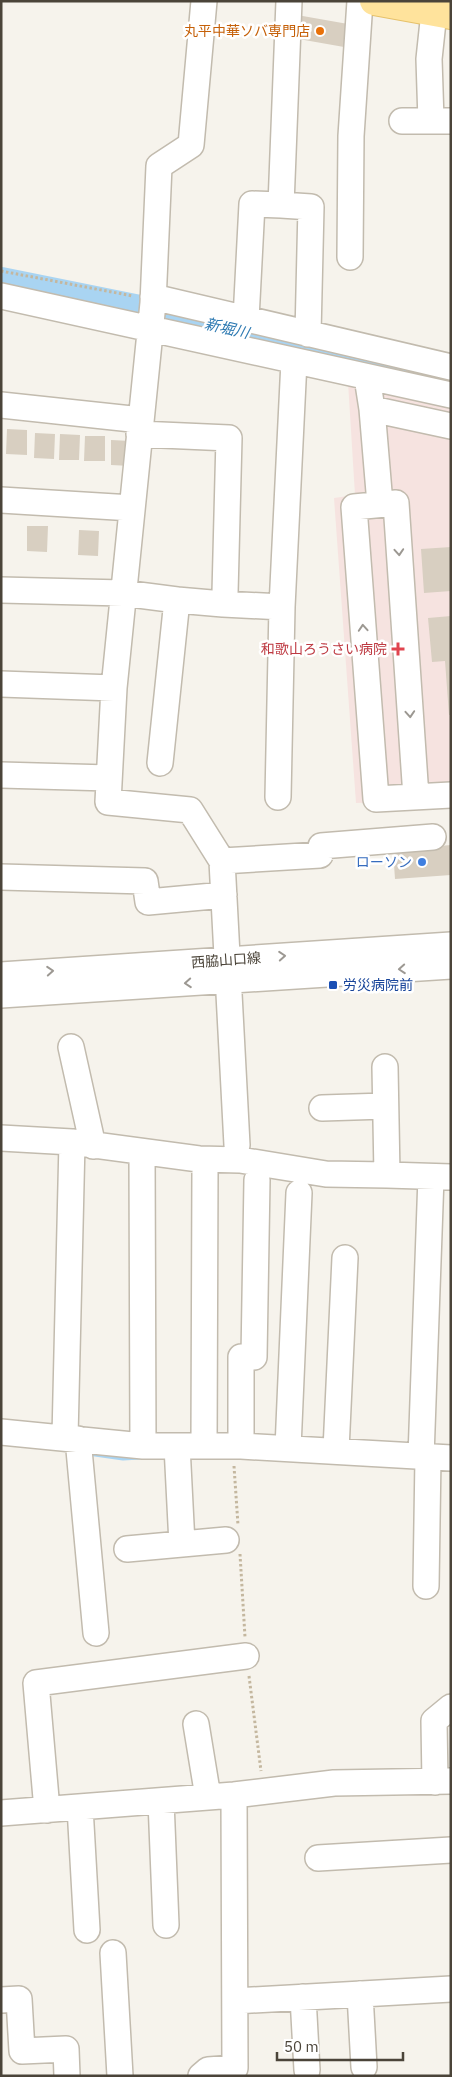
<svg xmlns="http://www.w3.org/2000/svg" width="452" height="2077" viewBox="0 0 452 2077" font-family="'IBM Plex Sans','Noto Sans JP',sans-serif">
<rect width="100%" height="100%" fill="#f6f3ec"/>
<!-- medical -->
<path fill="#f6e3e0" d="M348,382L451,406V800L356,803L334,498L355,495Z"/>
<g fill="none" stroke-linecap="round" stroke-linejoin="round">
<!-- stream -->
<path stroke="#a9d4f2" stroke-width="5" d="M88,1453L123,1458L140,1457"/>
<!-- river -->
<path stroke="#a9d4f2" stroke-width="30" d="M1,282L199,322L451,379"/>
</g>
<!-- building -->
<path fill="#d8cfc1" d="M297,15L348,24L344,47L293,38Z
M7,429L27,430V455L6,454Z
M35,433L55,434L54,459L34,458Z
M60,434L80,435L79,460H59Z
M85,436H105V461H84Z
M111,440L131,441V466L111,465Z
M27,526H48L47,552L27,551Z
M79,530L99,531L98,556L78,555Z
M451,547V591L424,593L421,549Z
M451,616V715H449L445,661L432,662L428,618Z
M451,845V875L395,879L393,850Z"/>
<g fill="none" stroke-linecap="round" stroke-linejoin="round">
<!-- minor casing -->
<g stroke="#c2bbae" stroke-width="28">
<path id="minor" d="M204,1L191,145L159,166L153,303L114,688L108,802L190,810L222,861L237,1145
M289,1L281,205L311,207L308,334
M402,121H451
M431,121L429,59L434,12
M350,257L351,136L360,1
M1,296L451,395
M153,297L451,367
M246,319L252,204L281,205
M367,377L372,409L451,426
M1,405L141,420
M372,409L380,504
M139,434L229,438L225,593L223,604L177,600L160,763
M1,500L132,508
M1,590L123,593L177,600
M223,604L282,607L294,361
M1,684L114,688
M1,775L109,778
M278,797L282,607
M416,797L396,503L354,507L376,799L451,795
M222,861L320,855L321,846L433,837
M1,877L145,881L148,902L224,895
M1,975L451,945
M1,995L451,966
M71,1047L93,1146
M385,1067L387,1175L451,1177
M322,1108L385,1106
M1,1138L72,1142L199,1159L240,1160L326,1174L387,1175
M142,1152L143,1446
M1,1432L143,1446H241L451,1458
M65,1437L72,1142
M78,1439L96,1633
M177,1446L182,1544
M204,1446L205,1169
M241,1446V1357H254L257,1180
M288,1448L299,1193
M336,1450L345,1258
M421,1457L431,1177
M127,1549L226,1540
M426,1586L428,1457
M196,1724L208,1797
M435,1782L434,1721L451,1707
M161,1801L166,1925
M80,1807L87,1930
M47,1810L36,1683L246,1656
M1,1813L234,1795L334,1783L451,1781
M318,1858L451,1850
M113,1953L120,2076
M360,1994L364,2067
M303,1997L307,2070
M1,2000L19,1999L22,2051L66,2049L67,2076
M235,2001L451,1989
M201,2076L208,2070L235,2068L234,1795"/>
</g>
<!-- major casing -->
<g stroke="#e6c16a" stroke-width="30">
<path id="major" d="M374,1L451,15"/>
</g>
<!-- path -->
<path stroke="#c4b79f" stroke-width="3" stroke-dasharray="2.5 2.5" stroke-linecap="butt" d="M1,271L133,296
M234,1466L238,1525
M240,1554L245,1637
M249,1676L261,1771"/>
<!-- minor -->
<use href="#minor" stroke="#fff" stroke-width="25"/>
<!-- major -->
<use href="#major" stroke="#ffe39c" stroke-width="28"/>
</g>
<!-- one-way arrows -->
<defs><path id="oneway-chevron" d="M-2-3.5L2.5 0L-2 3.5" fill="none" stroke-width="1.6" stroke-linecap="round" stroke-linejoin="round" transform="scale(1.25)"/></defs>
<g stroke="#9c9892">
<use href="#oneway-chevron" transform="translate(399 552) rotate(86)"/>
<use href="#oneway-chevron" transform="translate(363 628) rotate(-94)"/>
<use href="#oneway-chevron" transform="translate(410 714) rotate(86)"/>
<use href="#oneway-chevron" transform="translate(282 956) rotate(-4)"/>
<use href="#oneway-chevron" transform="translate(402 969) rotate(176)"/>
<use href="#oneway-chevron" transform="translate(50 971) rotate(-4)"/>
<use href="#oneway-chevron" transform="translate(188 983) rotate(176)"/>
</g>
<!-- markers -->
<circle fill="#e8710a" stroke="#fff" stroke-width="2" cx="320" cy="31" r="5"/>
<path fill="#e0444e" stroke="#fff" stroke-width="2" d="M395.5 641.5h5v5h5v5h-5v5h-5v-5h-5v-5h5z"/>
<circle fill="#3f7fe0" stroke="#fff" stroke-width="2" cx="422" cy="862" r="5"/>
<rect fill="#1a4fb4" stroke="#fff" stroke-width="2" x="328" y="980" width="10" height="10" rx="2.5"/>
<g text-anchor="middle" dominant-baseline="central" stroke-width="5" stroke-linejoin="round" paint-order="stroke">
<!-- food labels -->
<g font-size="14" fill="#c56008" stroke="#fff" text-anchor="end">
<text x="310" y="31">丸平中華ソバ専門店</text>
</g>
<!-- health labels -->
<g font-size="14" fill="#be3a42" stroke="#fff" text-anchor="end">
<text x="387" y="649">和歌山ろうさい病院</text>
</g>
<!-- shop labels -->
<g font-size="14" fill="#366cbe" stroke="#fff" text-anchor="end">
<text x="412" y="862">ローソン</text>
</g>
<!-- street labels -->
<g font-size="14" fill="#4b4439" stroke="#fff">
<text transform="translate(226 960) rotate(-4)">西脇山口線</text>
</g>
<!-- transit labels -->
<g font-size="14" fill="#164399" stroke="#fff" text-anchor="start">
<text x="343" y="985">労災病院前</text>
</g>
<!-- water labels -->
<g font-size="15" font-style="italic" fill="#2e7ab2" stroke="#fff">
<text transform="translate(227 328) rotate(13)">新堀川</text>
</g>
</g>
<!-- border -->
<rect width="452" height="2077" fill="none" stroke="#4b4439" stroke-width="5"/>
<!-- scale -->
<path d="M277 2052v8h126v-8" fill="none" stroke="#4b4439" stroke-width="2.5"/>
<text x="284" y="2052" font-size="15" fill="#4b4439" stroke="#ffffff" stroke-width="4" paint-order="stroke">50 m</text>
</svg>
